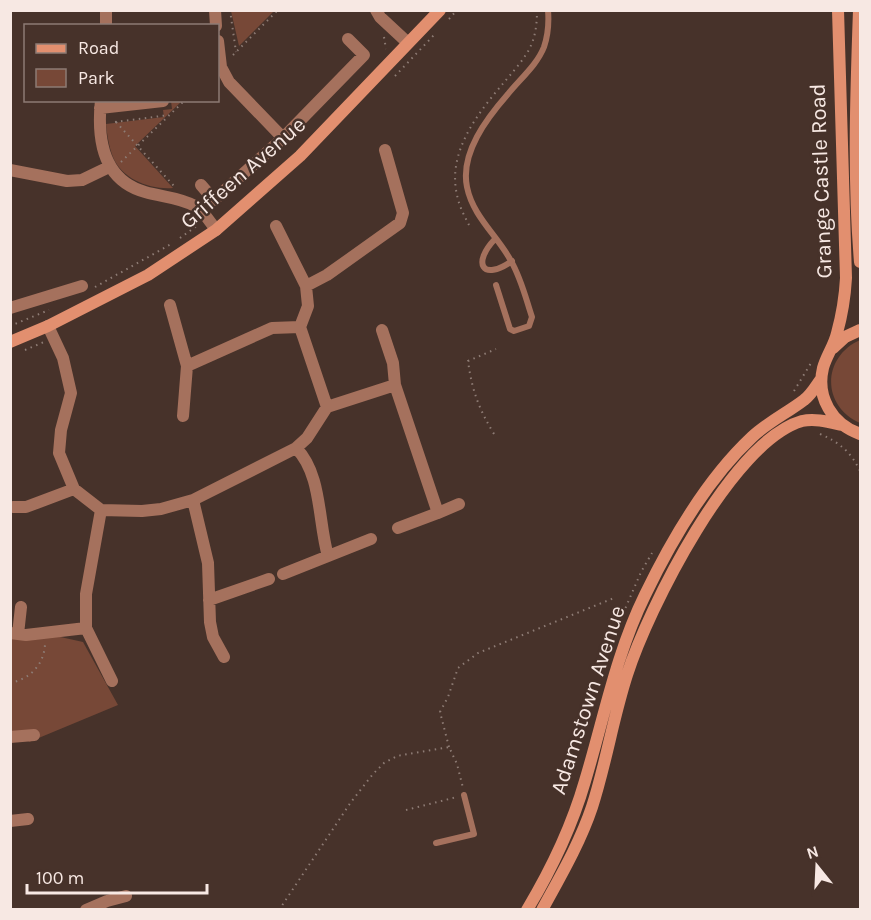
<svg xmlns="http://www.w3.org/2000/svg" width="871" height="920" viewBox="0 0 871 920" font-family="Karla,sans-serif">
<rect width="100%" height="100%" fill="#47322a"/>
<!-- green -->
<path fill="#774837" d="M231,11V10L274,11L239,46Z
M171,101H182L135,146L173,188C150,190 122,179 113,157C109,147 107,134 106,124L164,117L163,110L172,109Z
M860,340V423C821,406 822,357 860,340Z
M56,636L83,642L118,705L29,742L24,731L11,732L10,639Z"/>
<g fill="none" stroke-linecap="round" stroke-linejoin="round">
<!-- path -->
<path stroke="#8e7c75" stroke-width="2" stroke-dasharray="1.5 4.5" stroke-linecap="butt" d="M230,10L236,52
M449,19L457,10
M384,37L386,49
M233,55L278,10
M395,76L435,34
M115,122L169,115
M116,122L174,186
M121,162L185,100
M469,225C465,217 460,208 458,199C445,153 478,113 506,80C527,55 537,45 537,10
M180,238L198,225
M95,287L173,243
M10,326L49,310
M25,350L44,342
M794,391L811,363
M494,434C479,409 472,391 468,361L496,349
M820,434C839,442 851,452 860,471
M616,630L641,572L652,553
M10,683C30,679 44,665 45,644
M449,747L440,712L448,697L458,668L478,653L614,598
M406,810L457,797
M279,910L351,802L373,774L384,763L397,756L449,747L457,764L463,788"/>
<!-- lane -->
<path stroke="#a5715d" stroke-width="6" d="M495,239C472,263 482,282 512,261
M496,285L510,329L514,331L529,326L532,317C526,299 521,278 511,261C498,236 473,217 467,187C460,153 487,118 508,94C520,79 537,65 544,47C548,35 549,22 548,10
M436,843L474,834L464,795"/>
<!-- street -->
<path stroke="#a5715d" stroke-width="12" d="M215,10L216,26
M376,10L380,17L408,43
M106,26V10
M218,41L221,67L229,82L283,138
M101,100C97,138 102,180 145,192C162,197 179,197 195,206C203,210 210,222 216,230
M100,108L163,101
M10,170L67,181L82,180L109,167
M201,185L214,200L283,138L364,55L348,39
M276,226L306,286L308,306L300,327
M306,286L327,275L400,223L403,213L385,150
M170,305L187,366L183,416
M10,308L82,286
M48,326L63,358L71,393L61,430L59,453L74,489L101,510L142,511L161,509L193,500L296,448L307,438L327,407L300,327
M187,366L272,328L300,327
M395,385L438,513L459,504
M327,407L395,385L393,363L382,330
M296,448C322,474 318,522 328,556
M193,500L208,563L210,622L213,637L224,657
M13,507H26L74,489
M101,510L86,594V628L112,681
M398,528L438,513
M283,574L371,539
M209,600L269,579
M10,633L26,635L86,628
M18,634L21,607
M10,737L34,735
M10,821L28,819
M86,910L107,901L126,896"/>
<!-- secondary -->
<path stroke="#e28f6f" stroke-width="12" d="M838,10L846,278C845,296 842,315 837,333C834,346 826,356 823,368C816,397 832,424 860,434
M859,10C856,94 853,179 860,262
M10,342L48,326L148,275L216,230L300,156L440,10
M833,348L845,337L860,330
M527,910C551,870 572,826 585,781C604,718 616,654 645,595C672,539 706,480 752,437C768,422 787,413 804,400C811,395 816,386 821,379
M542,910C560,877 580,843 592,807C606,764 613,718 627,675C648,609 732,441 802,421C815,418 829,422 842,425"/>
</g>
<g text-anchor="middle" dominant-baseline="central" stroke-width="5" stroke-linejoin="round" paint-order="stroke">
<!-- street labels -->
<g font-size="22" fill="#f7e8e3" stroke="#47322a">
<text transform="translate(243 173) rotate(-41)">Griffeen Avenue</text>
<text transform="translate(821 181) rotate(-92)">Grange Castle Road</text>
<text transform="translate(588 700) rotate(-72)">Adamstown Avenue</text>
</g>
</g>
<!-- border -->
<rect width="871" height="920" fill="none" stroke="#f7e8e3" stroke-width="24"/>
<!-- legend -->
<rect x="24" y="24" width="195" height="78" fill="#47322a" stroke="#8d7b74" stroke-width="1.5"/>
<rect x="36" y="44" width="30" height="9" fill="#e28f6f" stroke="#8d7b74" stroke-width="1.5"/>
<text x="78" y="54" font-size="18" fill="#f7e8e3">Road</text>
<rect x="36" y="69" width="30" height="18" fill="#774837" stroke="#8d7b74" stroke-width="1.5"/>
<text x="78" y="84" font-size="18" fill="#f7e8e3">Park</text>
<!-- north arrow -->
<g transform="translate(817 866) rotate(342)" stroke="#47322a" stroke-width="4.5" paint-order="stroke">
<path d="M0-4.5L10 22L0 15L-10 22Z" fill="#f7e8e3"/>
<text y="-9" font-size="16" font-weight="bold" text-anchor="middle" fill="#f7e8e3">N</text>
</g>
<!-- scale -->
<path d="M27 884v9h180v-9" fill="none" stroke="#f7e8e3" stroke-width="3"/>
<text x="36" y="884" font-size="18" fill="#f7e8e3" stroke="#47322a" stroke-width="4.5" paint-order="stroke">100 m</text>
</svg>
